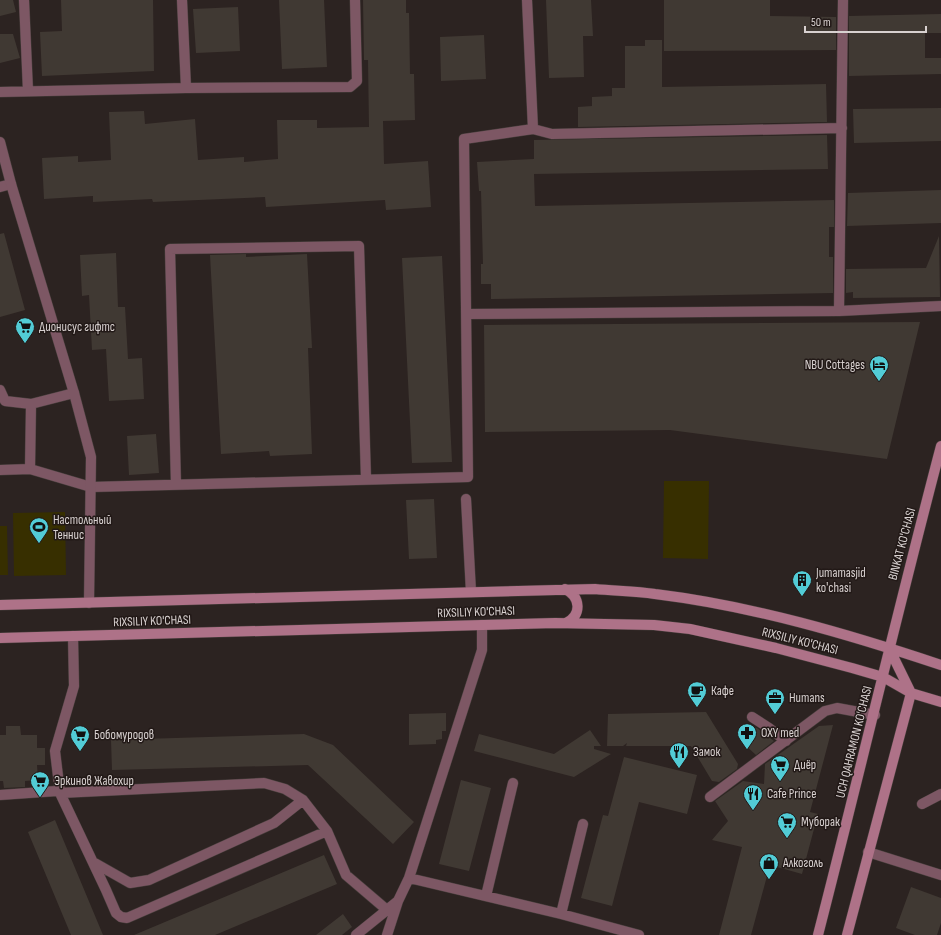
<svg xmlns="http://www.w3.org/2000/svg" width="941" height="935" viewBox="0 0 941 935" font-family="'Sofia Sans Condensed',sans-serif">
<rect width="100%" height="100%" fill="#2c2321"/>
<!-- green -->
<path fill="#372f00" d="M664,481H709L708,559L663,558Z
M65,512L66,575L14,576L13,513Z
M0,526H7L8,575H0Z"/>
<!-- building -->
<path fill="#403933" d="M0,0H13L16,12L0,16Z
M61,0H153L154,71L42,76L40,32L62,31Z
M279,0H324L327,67L282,69Z
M363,0H406V13H409L410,74H414L415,120L383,121L384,164L428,161L431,207L386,210L385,200L266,207L265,197L153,202L152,199L93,202V196L44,199L42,158L78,156V162L111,160L109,112L144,111L145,124L195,119L198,160L244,157V162L278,159L277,120H317V128L369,127L368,60H364Z
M546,0H591L593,36H583L584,77L549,78Z
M664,0H770V16L836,17V50L664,51Z
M238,7L240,51L196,53L193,9Z
M941,14V33H925V58H941V74L849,76V16Z
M0,34H13L20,58L0,63Z
M484,35L486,79L441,81L440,37Z
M645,40H662V87L826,84L827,122L578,127V107L592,106V97L612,96V88H625V46H645Z
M941,108V141L854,143L853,109Z
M827,135L828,169L534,174L535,206L834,200V227H829V257H833V293L491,299V284H481V264H483L481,191H479L477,162L534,159V140Z
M941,190V223L847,226L848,193Z
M4,233L25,310L0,317V234Z
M939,236L940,297L853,298V292L846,293V269L926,268Z
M116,253L118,307H125L128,359L142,358L144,399L109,401L106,349L92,350L89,295L82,296L80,255Z
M246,254V257L307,254L312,348H308L312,454L270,456L269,451L221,454L210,255Z
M442,256L452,462L412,463L402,258Z
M920,322L887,459L670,430L485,432L484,325Z
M156,434L159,473L129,475L127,436Z
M434,499L437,558L409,559L406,500Z
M706,712L738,764L737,769L719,782L712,781L691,746H626L627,743L623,746H607L608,714Z
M446,713V731H442V739L436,740V744L409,745V714Z
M833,725L810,812L818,814L802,874L770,865L751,935H719L742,847L712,840L728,821L715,801L743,781L764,784L765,764L819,726Z
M6,726H20L21,735H37V748H45V765H37L38,780L25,781V787L4,788L3,781H0V735H6Z
M747,726L757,728L774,741L756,755L744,744Z
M590,730L601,746H594V749L611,754L574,777L474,751L479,734L554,754Z
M304,734L333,745L414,822L393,844L308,765L112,770L111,740Z
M624,757L697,775L687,814L639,802L612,906L581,898L603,815L608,816Z
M461,780L491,788L469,871L439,864Z
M55,820L103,935H71L28,832Z
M324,855L337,884L215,935H134Z
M911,887L941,898V923L937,935H915L896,928Z
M343,914L352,927L342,935H316Z"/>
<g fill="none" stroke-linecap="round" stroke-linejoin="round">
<!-- lane casing -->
<g stroke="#483f3d" stroke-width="11">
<path id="lane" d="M24,0L28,91
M182,0L186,88
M0,92L186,88L350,87L357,81L355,0
M533,129L552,134L842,128
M0,187L11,184
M839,311L843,0
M467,314L839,311L941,306
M0,390L5,401L31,404L74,393
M30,469L91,487L468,477L464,139L533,129L527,0
M0,470L30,469L31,404
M176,485L170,249L359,246L366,479
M466,499L471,592
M73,636L74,686L55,751L60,793L264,783L285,789L303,800L327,831L346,875L387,910
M752,717L769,728L786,741
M0,795L57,791L60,793L106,890L116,913L121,917L127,918L327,831
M710,797L825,711L837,708L875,715
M922,804L941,794
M868,852L941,875
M93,862L130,883L149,880L274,823L303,800
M409,878L561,914L639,935
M486,896L513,783
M561,914L583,824
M356,935L398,901L409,878L482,650V625
M387,935L398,901"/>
</g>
<!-- street casing -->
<g stroke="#483f3d" stroke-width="11">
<path id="street" d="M0,142L11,184L74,393L91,457L89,603"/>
</g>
<!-- secondary casing -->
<g stroke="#483f3d" stroke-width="11">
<path id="secondary" d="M565,589C581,597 582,615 566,623
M0,605L595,589C615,591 635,591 655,594C753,606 848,634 941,665
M0,638L555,623L654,625L690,629L776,648L852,668L883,677L911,693L941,702
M889,648L911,693
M818,935C860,772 898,609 941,446
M847,935L911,693"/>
</g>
<!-- lane -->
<use href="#lane" stroke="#7d5764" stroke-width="10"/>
<!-- street -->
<use href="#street" stroke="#7d5764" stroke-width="10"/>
<!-- secondary -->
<use href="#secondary" stroke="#ae7288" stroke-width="10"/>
</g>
<!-- icons -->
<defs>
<g id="supermarket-pin" transform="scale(1)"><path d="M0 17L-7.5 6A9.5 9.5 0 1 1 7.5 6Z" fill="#52ccd6" stroke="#221917"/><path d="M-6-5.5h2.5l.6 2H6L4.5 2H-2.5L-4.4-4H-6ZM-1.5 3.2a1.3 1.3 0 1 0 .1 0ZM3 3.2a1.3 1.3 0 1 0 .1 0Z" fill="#111"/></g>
<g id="hotel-pin" transform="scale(1)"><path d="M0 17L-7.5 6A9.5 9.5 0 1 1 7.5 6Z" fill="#52ccd6" stroke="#221917"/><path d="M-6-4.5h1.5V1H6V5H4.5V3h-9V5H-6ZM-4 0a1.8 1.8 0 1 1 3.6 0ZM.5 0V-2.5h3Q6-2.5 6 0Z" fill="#111"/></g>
<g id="stadium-pin" transform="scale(1)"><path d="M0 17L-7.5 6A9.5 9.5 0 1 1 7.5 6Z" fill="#52ccd6" stroke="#221917"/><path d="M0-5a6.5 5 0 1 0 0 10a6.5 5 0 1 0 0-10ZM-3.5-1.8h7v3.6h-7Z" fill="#111"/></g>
<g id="building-pin" transform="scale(1)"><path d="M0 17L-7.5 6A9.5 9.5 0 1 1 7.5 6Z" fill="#52ccd6" stroke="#221917"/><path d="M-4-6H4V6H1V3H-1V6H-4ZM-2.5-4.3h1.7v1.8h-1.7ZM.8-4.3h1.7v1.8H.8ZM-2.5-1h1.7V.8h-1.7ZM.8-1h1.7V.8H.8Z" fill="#111"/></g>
<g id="cafe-pin" transform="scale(1)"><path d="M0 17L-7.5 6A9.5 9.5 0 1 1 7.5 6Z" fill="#52ccd6" stroke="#221917"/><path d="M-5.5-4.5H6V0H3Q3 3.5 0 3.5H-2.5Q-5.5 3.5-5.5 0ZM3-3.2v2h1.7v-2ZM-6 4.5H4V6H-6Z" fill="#111"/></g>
<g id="office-pin" transform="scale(1)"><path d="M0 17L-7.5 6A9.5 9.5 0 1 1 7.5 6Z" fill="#52ccd6" stroke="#221917"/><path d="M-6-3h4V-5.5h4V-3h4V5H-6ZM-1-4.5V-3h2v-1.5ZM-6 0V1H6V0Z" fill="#111"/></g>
<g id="pharmacy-pin" transform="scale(1)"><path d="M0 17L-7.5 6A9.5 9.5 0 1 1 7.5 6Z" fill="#52ccd6" stroke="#221917"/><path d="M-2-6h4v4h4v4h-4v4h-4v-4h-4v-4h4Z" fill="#111"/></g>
<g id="restaurant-pin" transform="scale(1)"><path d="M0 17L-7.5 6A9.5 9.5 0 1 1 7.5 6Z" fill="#52ccd6" stroke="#221917"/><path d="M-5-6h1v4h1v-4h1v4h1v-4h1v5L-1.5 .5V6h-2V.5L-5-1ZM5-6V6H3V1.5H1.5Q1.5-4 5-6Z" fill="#111"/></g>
<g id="shop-pin" transform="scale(1)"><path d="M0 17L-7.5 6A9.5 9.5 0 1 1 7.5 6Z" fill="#52ccd6" stroke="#221917"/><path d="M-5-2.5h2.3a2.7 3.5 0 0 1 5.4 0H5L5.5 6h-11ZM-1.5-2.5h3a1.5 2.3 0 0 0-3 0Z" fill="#111"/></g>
</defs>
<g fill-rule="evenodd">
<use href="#supermarket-pin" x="25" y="327"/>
<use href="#hotel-pin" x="879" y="365"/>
<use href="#stadium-pin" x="39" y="527"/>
<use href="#building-pin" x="802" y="580"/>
<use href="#cafe-pin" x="697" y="691"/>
<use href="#office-pin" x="775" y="698"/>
<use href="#pharmacy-pin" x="747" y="733"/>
<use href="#supermarket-pin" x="80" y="735"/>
<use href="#restaurant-pin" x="679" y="752"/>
<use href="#supermarket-pin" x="780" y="765"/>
<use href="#supermarket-pin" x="40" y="781"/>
<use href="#restaurant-pin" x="753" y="794"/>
<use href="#supermarket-pin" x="787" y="822"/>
<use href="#shop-pin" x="769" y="863"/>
</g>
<g text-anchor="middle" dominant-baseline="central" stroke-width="3" stroke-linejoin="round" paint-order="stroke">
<!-- poi labels -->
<g font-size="13" fill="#d8d1d0" stroke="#221917" text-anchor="start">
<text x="39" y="327">Дионисус гифтс</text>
<text x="865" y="365" text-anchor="end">NBU Cottages</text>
<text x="53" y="520">Настольный<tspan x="53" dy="15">Теннис</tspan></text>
<text x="816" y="573">Jumamasjid<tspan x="816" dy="15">ko'chasi</tspan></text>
<text x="711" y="691">Кафе</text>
<text x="789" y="698">Humans</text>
<text x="761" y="733">OXY med</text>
<text x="94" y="735">Бобомуродов</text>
<text x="693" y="752">Замок</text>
<text x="794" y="765">Диёр</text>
<text x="54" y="781">Эркинов Жавохир</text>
<text x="767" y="794">Cafe Prince</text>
<text x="801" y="822">Муборак</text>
<text x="783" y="863">Алкоголь</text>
</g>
<!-- street labels -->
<g font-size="13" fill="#d8d1d0" stroke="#221917">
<text transform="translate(902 544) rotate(-75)">BINKAT KO'CHASI</text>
<text transform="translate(476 612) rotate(-2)">RIXSILIY KO'CHASI</text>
<text transform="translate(152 621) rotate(-2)">RIXSILIY KO'CHASI</text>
<text transform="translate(800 641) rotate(14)">RIXSILIY KO'CHASI</text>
<text transform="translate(854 742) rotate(-76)">UCH QAHRAMON KO'CHASI</text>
</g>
</g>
<!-- scale -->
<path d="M805 26v6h121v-6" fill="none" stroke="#d8d1d0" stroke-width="2"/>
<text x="811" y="26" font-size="12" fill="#d8d1d0" stroke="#221917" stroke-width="3" paint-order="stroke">50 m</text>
</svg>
